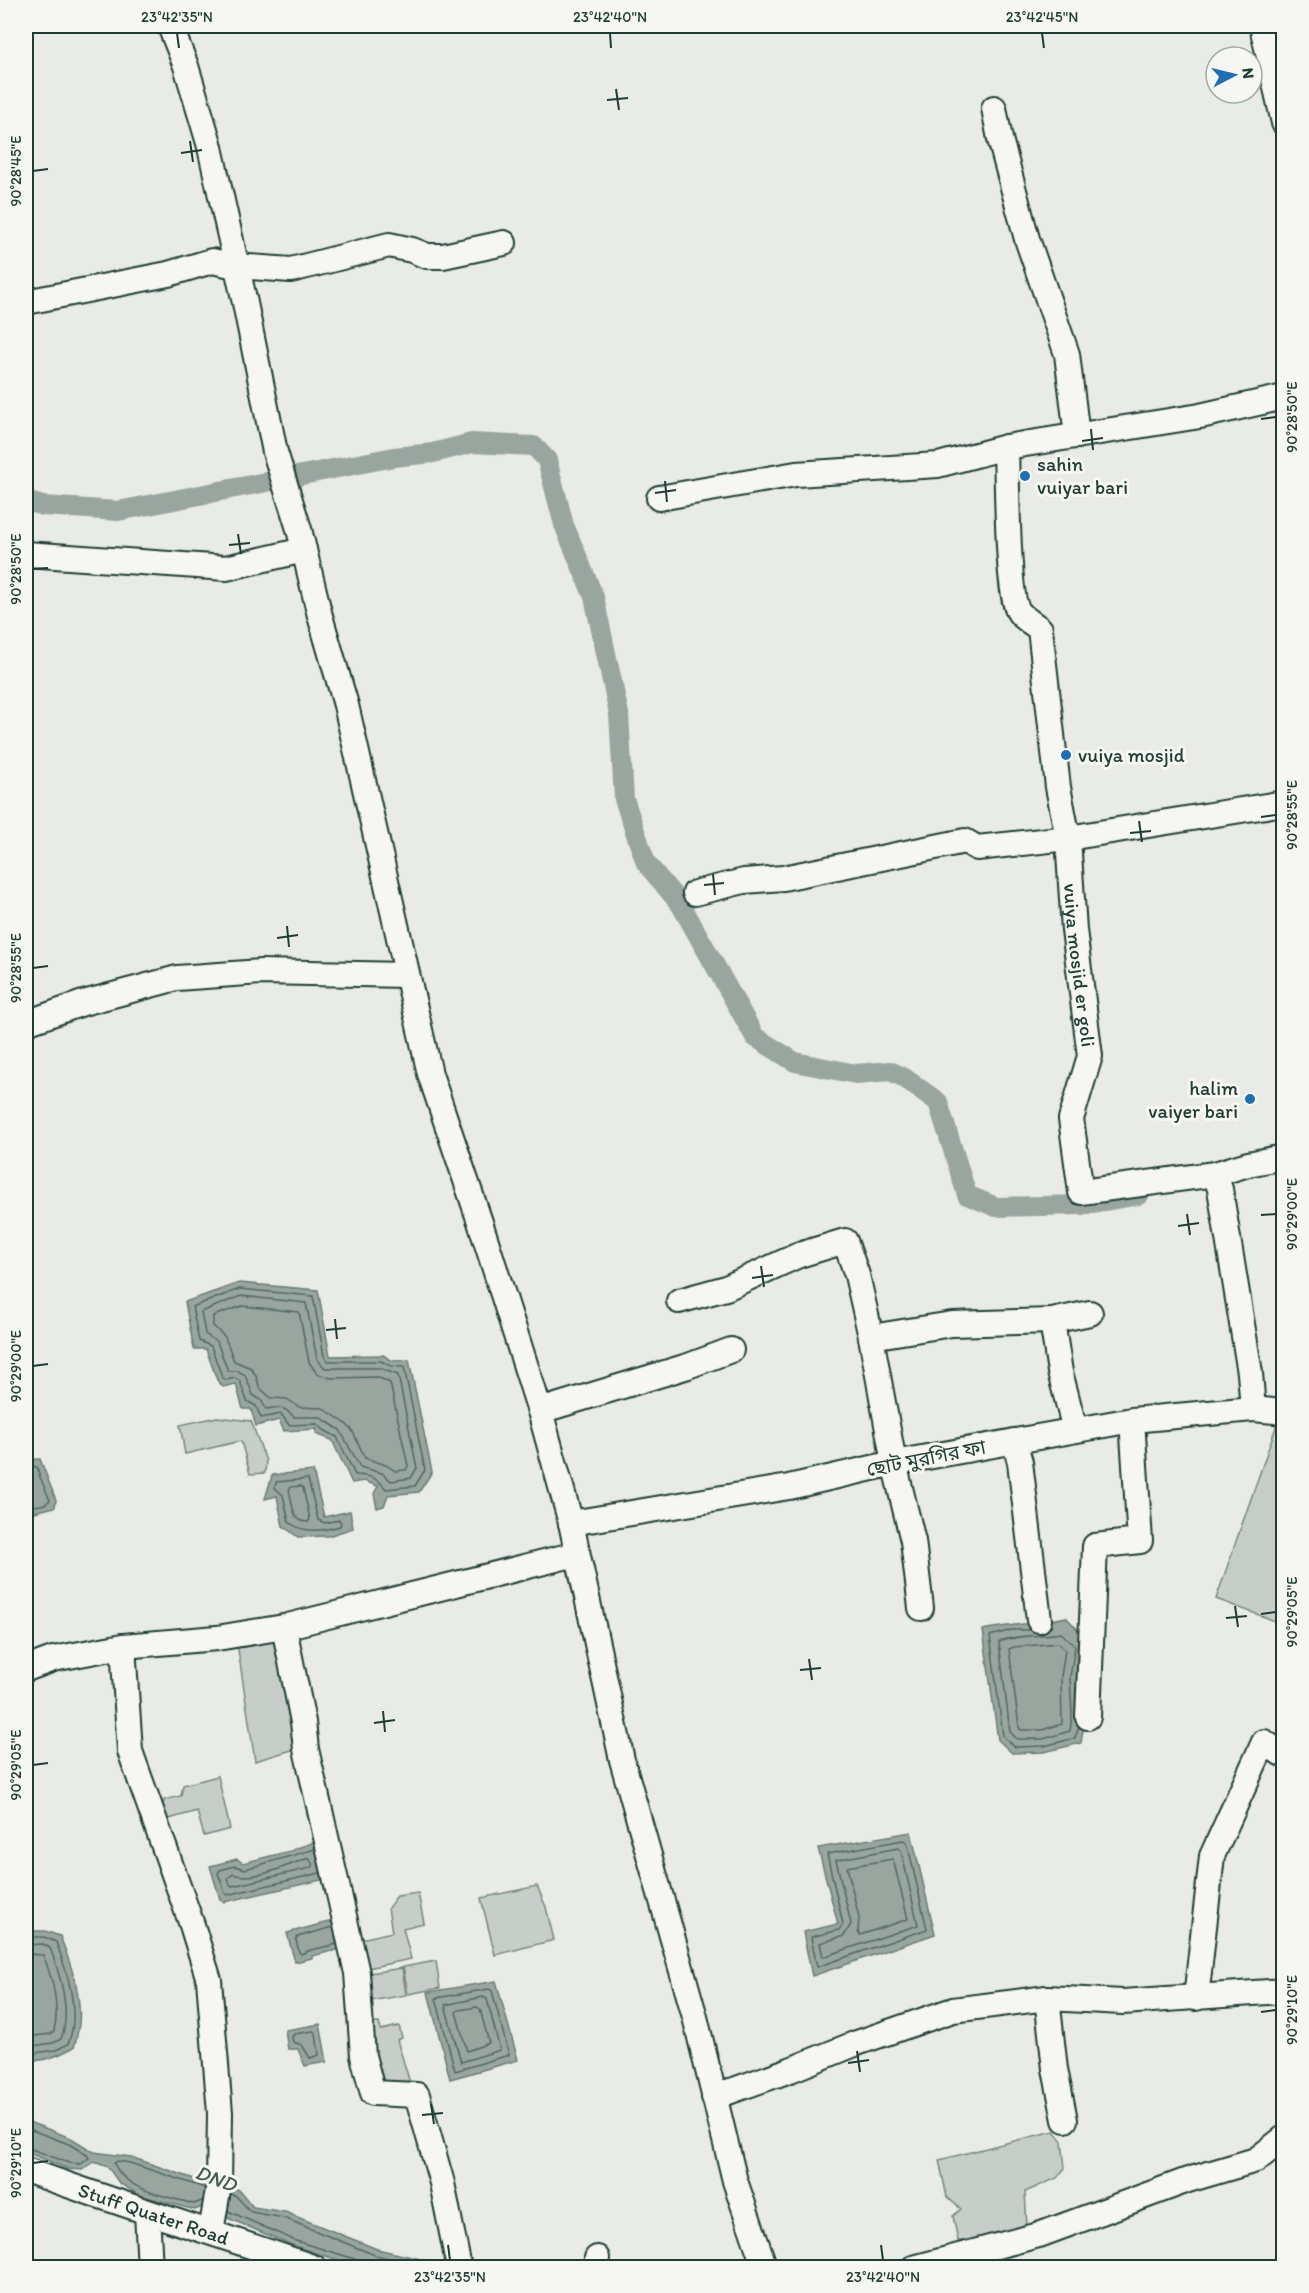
<svg xmlns="http://www.w3.org/2000/svg" width="1309" height="2293" viewBox="0 0 1309 2293" font-family="Itim,'Noto Sans Bengali',sans-serif">
<rect width="100%" height="100%" fill="#e9ebe7"/>
<filter id="ink" filterUnits="userSpaceOnUse"><feTurbulence type="fractalNoise" baseFrequency=".0167" numOctaves="2"/><feDisplacementMap in="SourceGraphic" scale="12" xChannelSelector="R" yChannelSelector="G"/><feConvolveMatrix kernelMatrix="1 2 1 2 8 2 1 2 1" color-interpolation-filters="sRGB"/></filter>
<g filter="url(#ink)">
<!-- green -->
<path fill="#c7cec9" stroke="#73867e" stroke-width="1.5" d="M217,1417L251,1421L266,1461L265,1473L250,1474L241,1441L185,1454L180,1425Z
M1278,1421L1283,1422V1624L1216,1599Z
M280,1635L302,1747L255,1761L237,1643Z
M218,1776L230,1829L204,1836L197,1811L159,1822L164,1800L181,1796L183,1785Z
M537,1886L546,1907L554,1940L495,1955L481,1898Z
M418,1893L424,1923L403,1928L411,1959L363,1969L357,1940L392,1932L388,1908L397,1896Z
M436,1961L440,1988L408,1994L403,1967Z
M402,1968L406,1995L364,2002L363,1974Z
M379,2023L381,2030L399,2026L402,2038L397,2040L411,2086L377,2082L366,2024Z
M1054,2131L1062,2141L1065,2168L1057,2178L1025,2192L1027,2226L977,2241H958L953,2216L961,2209L947,2197L939,2160Z"/>
<!-- water -->
<path fill="#99a6a0" stroke="#687c75" stroke-width="1.5" d="M239,1283L318,1290L330,1356L383,1355L393,1361L409,1360L432,1472L419,1492L388,1495L384,1506L377,1508L374,1494L378,1486L364,1481L352,1483L332,1440L316,1434L317,1429L284,1431L279,1420L256,1426L251,1409H243L236,1384L223,1387L217,1380L206,1349H194L185,1302Z
M40,1459L56,1500L55,1507L26,1514V1460Z
M313,1471L324,1517L350,1511L353,1528L328,1536L298,1537L283,1526L277,1496L265,1499L272,1476L273,1475Z
M1066,1617L1080,1632L1085,1717L1081,1743L1044,1752L1012,1753L998,1740L983,1630C1011,1624 1039,1624 1066,1617Z
M911,1832L935,1934L812,1976L803,1932L838,1924L818,1848Z
M321,1840L330,1878L224,1902L220,1899L210,1866L237,1859L243,1863L294,1850V1849Z
M340,1919L345,1948L312,1956V1958L295,1962L287,1933Z
M26,1931H45L60,1936C70,1962 82,1995 79,2024C78,2032 76,2040 74,2047C60,2055 42,2063 26,2060Z
M496,1981L518,2060L450,2079L428,1992Z
M320,2024L327,2062L305,2066L298,2049H288L285,2030Z
M26,2121L71,2138L94,2152L131,2157L203,2182H214L239,2190L253,2207L285,2212L377,2249L446,2265L448,2267H360L294,2246L202,2207L195,2210L139,2195L119,2183L108,2167L94,2162L82,2170L68,2169L26,2152Z"/>
<g fill="none" stroke-linecap="round" stroke-linejoin="round">
<!-- shore -->
<path stroke="#50675f" stroke-width="1.5" d="M240,1289L313,1296L324,1356L328,1361H381L391,1366L404,1367L425,1470L415,1486L386,1489C378,1478 369,1475 355,1475L337,1437L324,1430L317,1424L289,1425L281,1414L261,1418L256,1406L247,1401L240,1381L235,1378L226,1380L222,1377L211,1346L199,1341L192,1307Z
M241,1296L306,1303L317,1359L325,1368H379L398,1375L417,1468L411,1478L391,1481L382,1473L360,1467L340,1430L320,1417H294C284,1406 279,1407 266,1409L261,1400L253,1395L245,1375L238,1371H228L217,1342L205,1334L201,1312Z
M242,1306L299,1312L309,1362L317,1374L331,1378L377,1377L390,1383L408,1466L406,1470L395,1471L386,1465L365,1458L352,1430L345,1423L323,1408L299,1407L287,1399L271,1398L260,1388L256,1376L251,1368L234,1361L225,1337L213,1326V1316Z
M26,1465L37,1467L40,1477L50,1500L45,1504L26,1508
M308,1479L318,1520L325,1523L339,1520L341,1523L340,1526C323,1531 303,1534 289,1522L283,1495L275,1488L276,1482Z
M301,1486L303,1488L310,1519L308,1522C291,1523 293,1502 289,1490L291,1487Z
M1030,1630H1012L990,1636L1003,1736L1015,1747L1044,1746L1075,1738L1079,1726
M1061,1633L1075,1646L1070,1677L1072,1716L1070,1731L1043,1739H1017L1010,1732L999,1642C1011,1635 1044,1636 1061,1633Z
M1058,1643L1065,1650L1061,1677L1062,1724L1042,1730H1021L1019,1727L1009,1649L1014,1647Z
M903,1840L907,1842L927,1929L817,1967L811,1937L839,1930L843,1924L827,1854Z
M898,1848L901,1850L918,1925L823,1957L820,1943L844,1936L851,1924L836,1860Z
M315,1849L245,1869L235,1866L220,1870L218,1873L225,1893L227,1895L320,1873
M309,1858L313,1865L310,1868L233,1886L230,1885L228,1878L233,1874C256,1882 286,1865 309,1858Z
M893,1859L908,1919L860,1935L858,1932L859,1918L847,1867Z
M333,1927L297,1937L296,1940L299,1952L301,1954L311,1950L337,1944
M26,1937H44L56,1942C67,1971 81,2013 68,2044L56,2050L26,2054
M26,1945L43,1944L50,1948C60,1974 72,2012 61,2039L53,2043L26,2047
M26,1954L43,1955C52,1977 60,2007 54,2031L51,2034L26,2037
M489,1989L492,1991L509,2055L455,2071L436,1998Z
M483,1997L487,1999L500,2050L461,2062L445,2005Z
M477,2007L480,2009L489,2043L467,2051L456,2012L459,2010Z
M313,2031L316,2033L319,2055L310,2058L302,2045L293,2042L292,2037L294,2034Z
M26,2128L69,2144L87,2155L89,2158L81,2164L69,2163L26,2147
M231,2194L236,2196L251,2212L284,2218L375,2255L431,2268
M202,2201L194,2204C167,2196 126,2192 114,2163L117,2161L130,2163L205,2188
M228,2211L296,2241L355,2259L359,2263L360,2268"/>
<!-- canal -->
<path stroke="#99a6a0" stroke-width="20" d="M26,501L43,506L118,511L394,457L433,453L472,443L534,446L547,460L564,525L594,597L619,714L624,799L646,863L681,905L755,1037L795,1062L856,1074L890,1071L903,1077L938,1102L967,1195L996,1207L1082,1205L1139,1195"/>
<!-- minor casing -->
<g stroke="#1f3d34" stroke-width="28">
<g id="minor">
<path d="M170,26L186,66L209,143L245,303L275,452L299,529L320,616L346,705L430,1074L480,1222L540,1411L571,1523L622,1760L695,2017L735,2181L765,2268"/>
<path d="M1262,26L1284,123"/>
<path d="M994,108L1000,139L1027,239L1067,354L1077,436"/>
<path d="M26,302L168,274L212,261L236,266L291,270L389,245L412,250L427,256H443L504,243"/>
<path id="s1" d="M1006,447C1007,472 1007,598 1019,612C1024,619 1034,624 1040,629L1058,787L1068,838L1074,930L1090,1056L1071,1119L1081,1192L1215,1174L1220,1189L1250,1373L1253,1409"/>
<path d="M659,498L796,474L938,465L1006,447L1200,416L1284,397"/>
<path d="M26,554L226,568L304,550"/>
<path d="M695,893L744,881L783,878L965,841L977,848L1068,838L1284,803"/>
<path d="M26,1023L83,1003L177,978L261,972L407,975"/>
<path d="M1215,1174L1248,1164L1284,1157"/>
<path d="M679,1301L726,1288L799,1255L845,1241L857,1275L871,1337L894,1463L913,1541L921,1608"/>
<path d="M1052,1321L1060,1372L1075,1430"/>
<path d="M871,1337L952,1324L1052,1321L1090,1313"/>
<path d="M540,1411L688,1366L731,1350"/>
<path d="M1014,1441L1020,1462L1039,1620"/>
<path d="M571,1523L789,1487L894,1463L1132,1420L1253,1409L1284,1412"/>
<path d="M284,1627L303,1722L306,1749L357,1973L363,2056L373,2093L417,2095L442,2183L459,2268"/>
<path d="M123,1646L130,1751L192,1925L209,1980L220,2113L219,2184L211,2232"/>
<path d="M26,1669L53,1659L123,1646L217,1638L284,1627L576,1554"/>
<path d="M1088,1717L1095,1546L1140,1541L1132,1420"/>
<path d="M1047,1998L1055,2069L1065,2120"/>
<path d="M1196,1998L1212,1856L1264,1742L1282,1754L1284,1752"/>
<path d="M714,2097L790,2070L857,2043L953,2010L1047,1998L1123,2002L1284,1991"/>
<path id="s2" d="M26,2170C121,2205 219,2234 315,2268"/>
<path d="M147,2213L150,2268"/>
<path d="M596,2268L597,2258"/>
<path d="M913,2268L1039,2235L1188,2180L1256,2160L1284,2138"/>
</g>
</g>
<!-- minor -->
<use href="#minor" stroke="#f6f6f2" stroke-width="24"/>
</g>
</g>
<!-- ticks -->
<path fill="none" stroke="#1f3d34" stroke-width="2" d="M177,33L179,48M610,33L611,48M1042,33L1044,48M616,89L619,110M607,100L628,98M190,141L193,162M181,153L202,150M33,171L48,169M1261,419L1276,417M1091,429L1093,450M1082,441L1103,438M665,481L667,502M655,493L676,490M238,534L241,554M229,545L250,543M33,569L48,568M1261,817L1276,815M1139,821L1142,842M1130,833L1151,831M713,874L715,895M704,885L724,883M287,926L289,947M277,938L298,935M33,968L48,966M1187,1214L1190,1235M1261,1215L1276,1214M1178,1226L1199,1223M761,1266L764,1287M752,1278L773,1275M335,1319L337,1339M326,1330L346,1328M33,1366L48,1364M1235,1606L1238,1627M1261,1614L1276,1612M1226,1618L1247,1616M809,1659L812,1680M800,1670L821,1668M383,1711L385,1732M374,1723L395,1720M33,1765L48,1763M1261,2012L1276,2010M857,2051L860,2072M848,2063L869,2060M431,2104L434,2124M422,2115L443,2113M33,2163L48,2161M448,2245L450,2260M881,2245L883,2260"/>
<!-- markers -->
<g fill="#1f6fb2" stroke="#f6f6f2" stroke-width="2">
<circle cx="1025" cy="476" r="6"/>
<circle cx="1066" cy="755" r="6"/>
<circle cx="1250" cy="1099" r="6"/>
</g>
<g text-anchor="middle" dominant-baseline="central" stroke-width="6" stroke-linejoin="round" paint-order="stroke">
<!-- poi labels -->
<g font-size="20" fill="#1f3d34" stroke="#f6f6f2" text-anchor="start">
<text x="1037" y="464">sahin<tspan x="1037" dy="23">vuiyar bari</tspan></text>
<text x="1078" y="755">vuiya mosjid</text>
<text x="1238" y="1088" text-anchor="end">halim<tspan x="1238" dy="23">vaiyer bari</tspan></text>
</g>
<!-- street labels -->
<g font-size="20" fill="#1f3d34" stroke="#f6f6f2">
<text stroke="none"><textPath href="#s1" startOffset="532">vuiya mosjid er goli</textPath></text>
<text transform="translate(926 1458) rotate(-11)">ছোট মুরগির ফা</text>
<text stroke="none"><textPath href="#s2" startOffset="135">Stuff Quater Road</textPath></text>
</g>
<!-- water labels -->
<g font-size="21" font-style="italic" fill="#445c54" stroke="#f6f6f2">
<text transform="translate(216 2178) rotate(20)">DND</text>
</g>
</g>
<!-- margin -->
<rect width="1309" height="2293" fill="none" stroke="#f6f6f2" stroke-width="66"/>
<!-- north arrow -->
<g transform="translate(1234 75) rotate(83)"><circle r="28" fill="#f6f6f2" stroke="#a0aca6" stroke-width="1.5"/>
<path d="M0-4.5L10 22L0 15L-10 22Z" fill="#1f6fb2"/>
<text y="-9" font-size="16" font-weight="bold" text-anchor="middle" fill="#1f3d34">N</text>
</g>
<rect x="33" y="33" width="1243" height="2227" fill="none" stroke="#1f3d34" stroke-width="2"/>
<g font-size="15" text-anchor="middle" fill="#1f3d34">
<text x="177" y="22">23°42'35"N</text>
<text x="610" y="22">23°42'40"N</text>
<text x="1042" y="22">23°42'45"N</text>
<text transform="translate(16 171) rotate(-90)" y="5">90°28'45"E</text>
<text transform="translate(1292 417) rotate(-90)" y="5">90°28'50"E</text>
<text transform="translate(16 569) rotate(-90)" y="5">90°28'50"E</text>
<text transform="translate(1292 815) rotate(-90)" y="5">90°28'55"E</text>
<text transform="translate(16 968) rotate(-90)" y="5">90°28'55"E</text>
<text transform="translate(1292 1214) rotate(-90)" y="5">90°29'00"E</text>
<text transform="translate(16 1366) rotate(-90)" y="5">90°29'00"E</text>
<text transform="translate(1292 1612) rotate(-90)" y="5">90°29'05"E</text>
<text transform="translate(16 1765) rotate(-90)" y="5">90°29'05"E</text>
<text transform="translate(1292 2010) rotate(-90)" y="5">90°29'10"E</text>
<text transform="translate(16 2163) rotate(-90)" y="5">90°29'10"E</text>
<text x="450" y="2282">23°42'35"N</text>
<text x="883" y="2282">23°42'40"N</text>
</g>
</svg>
